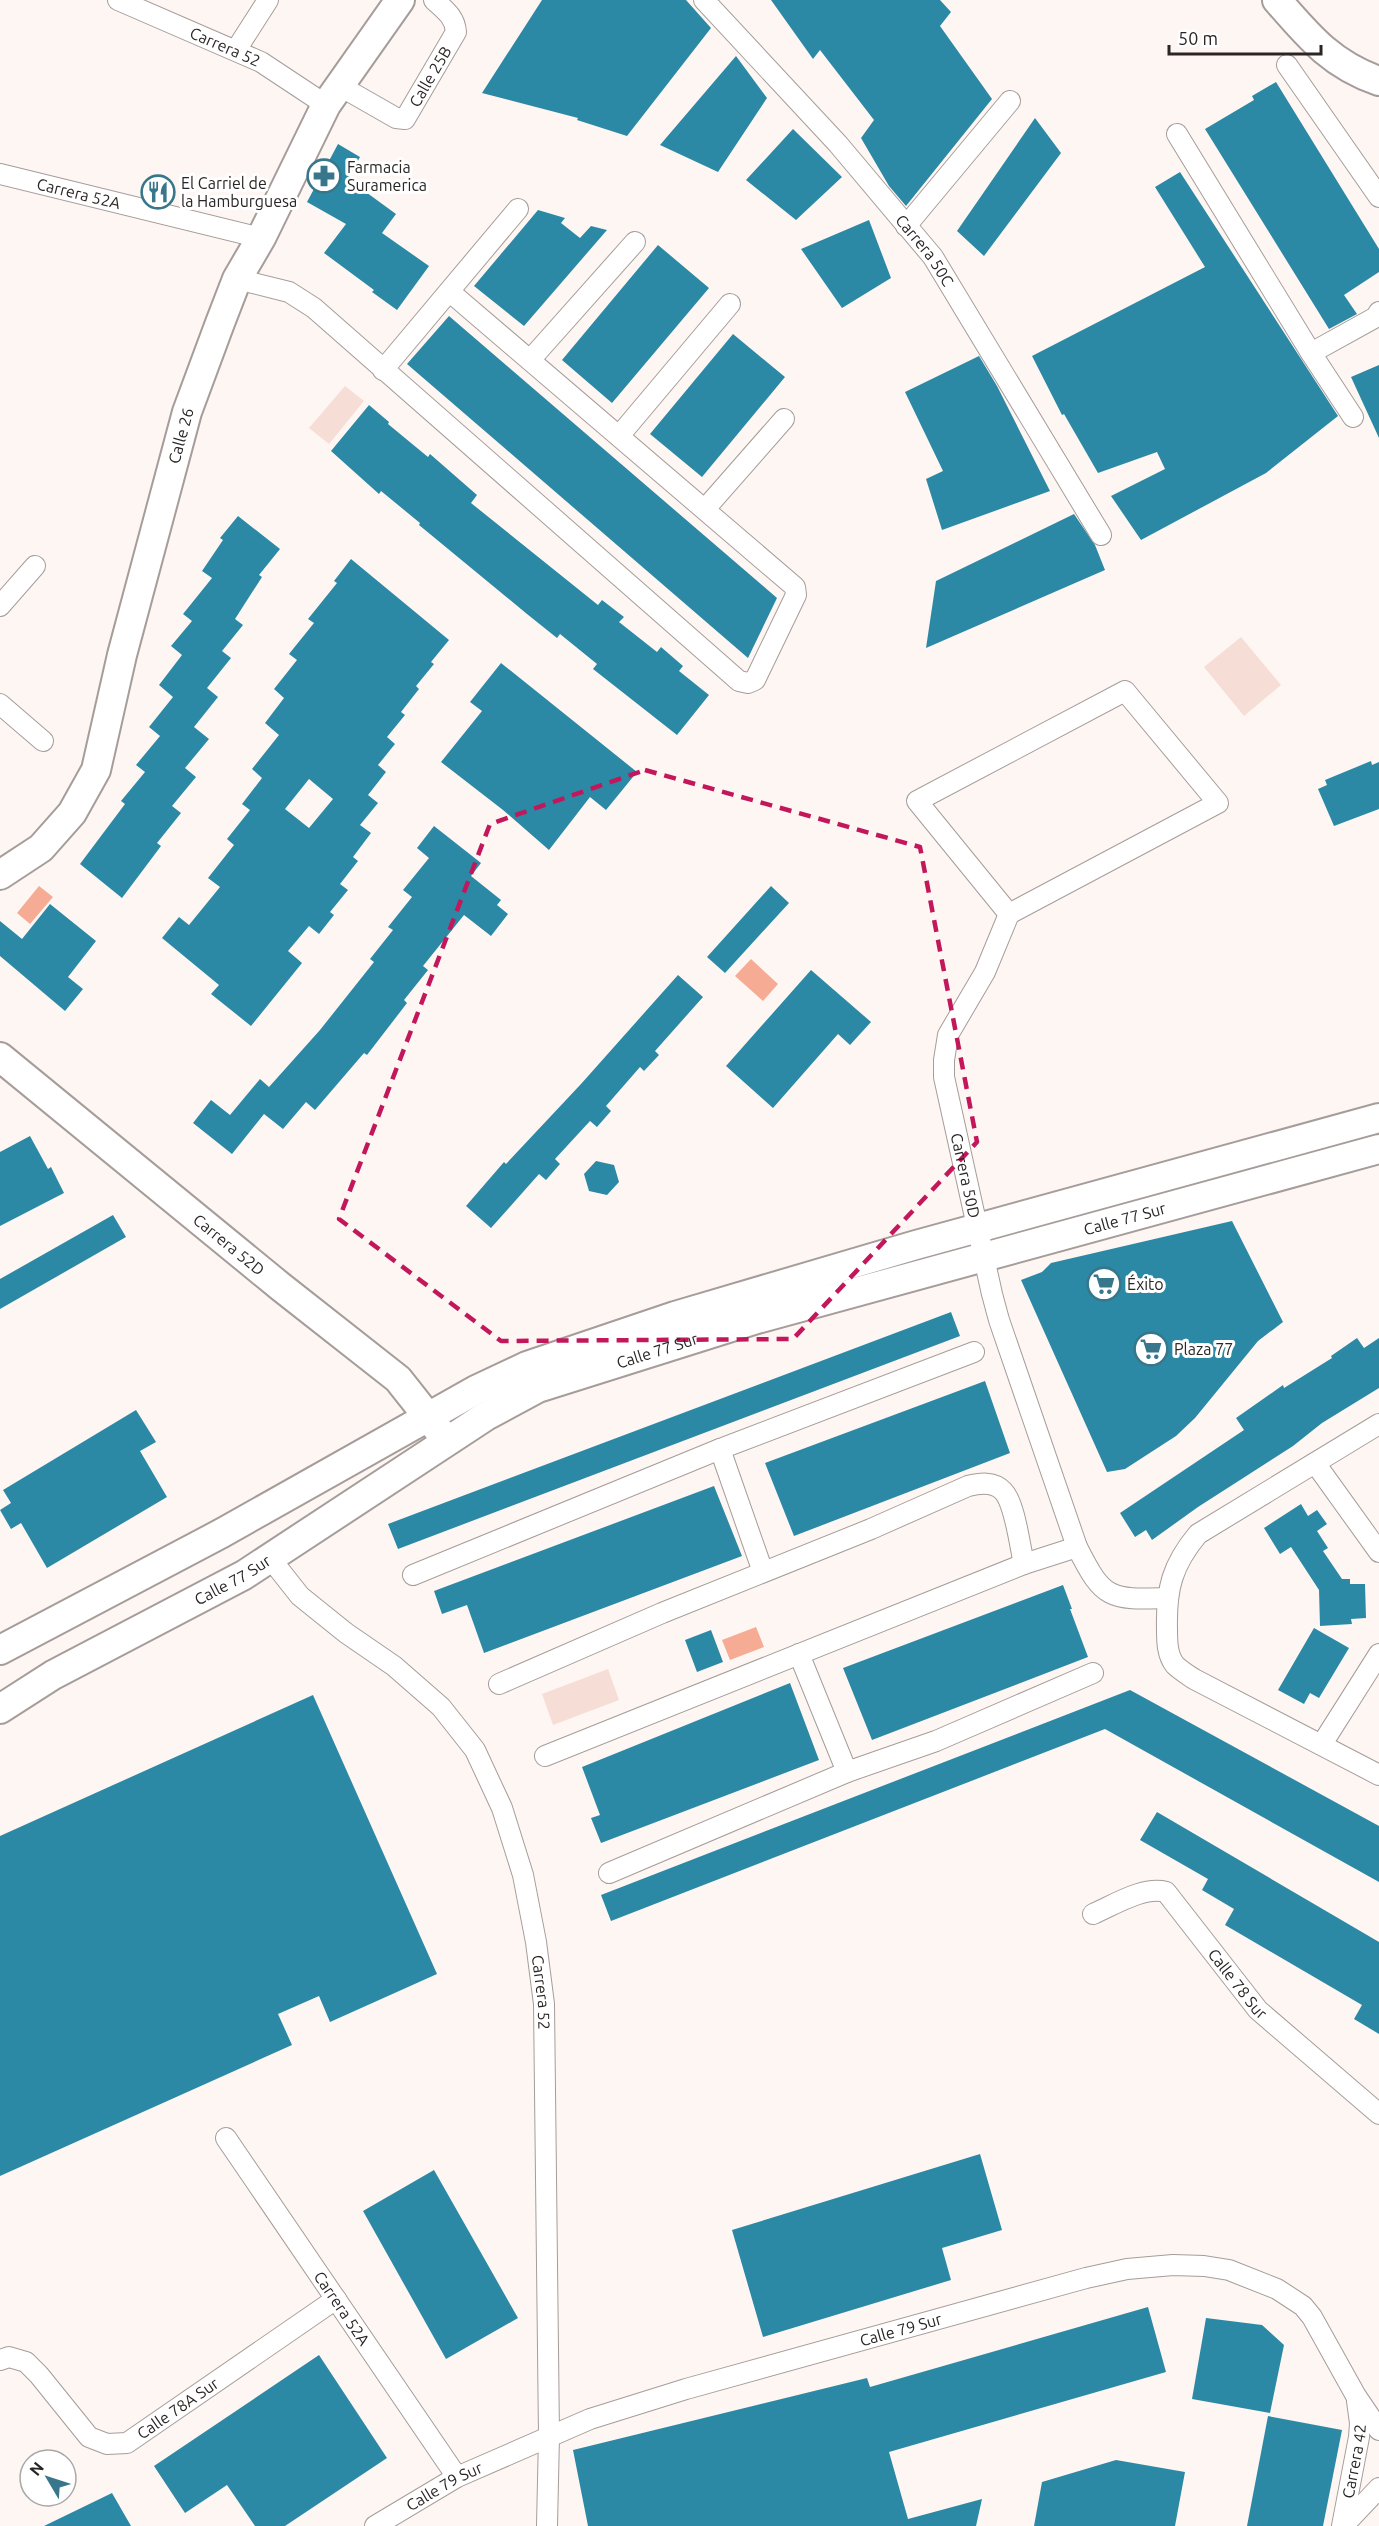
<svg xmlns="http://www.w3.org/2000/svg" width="1379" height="2526" viewBox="0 0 1379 2526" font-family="Ubuntu,sans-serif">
<rect width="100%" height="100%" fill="#fef6f3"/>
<!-- green -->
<path fill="#f6ddd6" d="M345,386L364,401L329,444L309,428Z
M1241,637L1281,685L1244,716L1204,667Z
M608,1669L619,1700L553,1725L542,1694Z"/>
<!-- water -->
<path fill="#f6ab94" d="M39,886L53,897L30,924L17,913Z
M751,959L778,984L763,1001L735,976Z
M756,1627L764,1647L730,1660L722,1640Z"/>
<!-- building -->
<path fill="#2c89a5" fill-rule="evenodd" d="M542,0H686L711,28L627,136L577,120L578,118L482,93Z
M771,0H940L951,12L940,26L992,99L906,206L889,186L861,138L874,120L820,50L813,59Z
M736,56L767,98L718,172L660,145Z
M1276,82L1379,249V272L1344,295L1357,314L1329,329L1205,129L1254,100L1252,96Z
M1035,118L1061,153L984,256L957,231Z
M793,129L842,177L796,220L746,180Z
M338,144L360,157L348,179L396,214L382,233L429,266L397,310L372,292L374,290L324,253L346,224L307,202Z
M1180,172L1338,416L1266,473L1141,540L1111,496L1165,469L1157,452L1098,473L1064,414L1062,415L1032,356L1205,267L1155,187Z
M538,210L565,218L561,223L580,238L591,226L607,230L524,326L474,286Z
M869,220L891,278L842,308L801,249Z
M658,245L709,288L612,403L562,360Z
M449,316L777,598L748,658L407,364Z
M733,334L785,377L702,477L650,434Z
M979,356L997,386L1050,491L942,530L926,479L943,471L905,392Z
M1379,365V438L1351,377Z
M369,405L389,422L388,424L428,457L430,454L477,495L471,503L598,605L602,600L624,617L619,622L657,652L661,647L683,666L679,671L709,695L677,735L593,669L597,664L560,634L557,638L527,614L419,525L420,523L381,491L379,494L331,451Z
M1074,514L1095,545L1105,570L926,648L936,581Z
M238,516L280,549L259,575L262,577L235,619L243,625L222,651L231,658L207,688L218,697L194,727L209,739L185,768L196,777L172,806L181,813L157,843L161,846L122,898L80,864L125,804L121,801L145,772L136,765L160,736L149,727L173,697L159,685L182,655L171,646L192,621L183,614L212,578L202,571L223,540L220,538Z
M351,559L449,640L431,662L434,664L416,686L419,689L401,712L405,715L387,737L395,744L378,765L386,772L368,795L378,803L360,825L371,833L353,857L358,861L340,884L348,890L330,912L334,915L319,934L309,926L288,951L302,963L251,1026L211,994L219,985L162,938L179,917L189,925L220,887L208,878L234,845L227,839L250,810L242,804L262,778L252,769L279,735L265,723L284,698L274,689L297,660L289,654L314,623L308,619L337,583L334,581ZM309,779L333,799L309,828L285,809Z
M501,663L637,772L606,810L590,797L549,850L503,810L441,762L482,711L470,702Z
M1371,761L1372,765L1379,762V809L1334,826L1318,789L1327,785L1325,780Z
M434,826L481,863L471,876L501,900L497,905L508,914L491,936L464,915L423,966L428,970L404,1000L407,1003L367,1055L364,1053L315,1110L306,1102L283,1129L264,1114L232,1154L193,1123L211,1100L230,1115L260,1079L269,1087L320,1030L374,962L370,959L393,930L388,927L412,897L403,890L429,858L417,848Z
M771,886L789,903L725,973L707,957Z
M50,904L96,941L68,977L83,989L65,1011L0,956V921L22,939Z
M811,970L871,1022L850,1045L838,1034L773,1108L726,1066Z
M678,975L703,997L655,1051L659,1055L644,1071L640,1067L606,1106L611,1111L597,1127L590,1121L555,1159L560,1164L546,1180L539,1174L491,1228L466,1206L504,1162L506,1164L581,1084Z
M30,1136L48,1169L51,1167L64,1193L0,1226V1152Z
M596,1161L614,1165L619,1182L607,1195L589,1191L584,1174Z
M113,1215L126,1237L0,1309V1279Z
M1232,1221L1283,1322L1258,1341L1195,1418L1176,1436L1125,1469L1107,1472L1021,1280L1042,1272L1051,1263Z
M951,1312L960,1336L398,1549L388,1524Z
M1357,1338L1364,1348L1379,1338V1388L1322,1423L1293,1446L1198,1507L1152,1540L1146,1530L1135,1537L1120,1513L1244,1430L1236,1418L1283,1385L1284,1388L1332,1358L1331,1356Z
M985,1381L1010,1453L794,1536L765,1463Z
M136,1410L156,1442L140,1451L167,1497L47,1568L21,1523L11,1529L0,1510L11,1503L3,1490Z
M714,1486L742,1556L484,1653L467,1605L442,1614L434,1591Z
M1301,1504L1308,1516L1317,1510L1327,1524L1317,1531L1328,1548L1323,1551L1342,1579H1350V1584H1365L1366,1618L1351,1619L1352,1624L1320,1626L1319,1590L1291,1547L1280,1554L1264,1528Z
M1063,1585L1072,1609H1070L1088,1657L872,1740L843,1668Z
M1314,1628L1349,1648L1319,1698L1310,1693L1304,1704L1278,1690Z
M711,1630L723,1662L697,1672L685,1640Z
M790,1683L819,1760L601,1843L591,1818L600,1815L582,1767Z
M1130,1690L1379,1826V1882L1105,1729L611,1921L601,1895Z
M313,1695L437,1974L330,2022L319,1996L278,2014L292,2045L0,2176V1836Z
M1157,1812L1379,1942V2034L1354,2019L1362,2005L1225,1925L1234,1909L1202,1890L1208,1879L1140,1840Z
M980,2154L1002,2230L942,2248L951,2280L763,2337L732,2230Z
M434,2170L518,2318L446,2359L363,2211Z
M1148,2307L1166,2372L889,2452L908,2519L982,2499L976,2526H588L573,2450L867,2378L870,2387Z
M1206,2318L1262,2325L1284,2345L1270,2413L1192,2399Z
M319,2355L387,2458L285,2526H255L227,2485L185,2513L154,2466Z
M1268,2416L1342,2430L1323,2526H1247Z
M1116,2460L1185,2472L1175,2526H1034L1042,2482Z
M112,2493L131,2526H44Z"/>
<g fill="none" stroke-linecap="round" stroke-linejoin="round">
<!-- street casing -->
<g stroke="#a69d9a" stroke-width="22">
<g id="street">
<path id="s1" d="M118,0L261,62L326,105"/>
<path id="s2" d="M704,0L838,144L933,257L1101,535"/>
<path d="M236,50L268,0"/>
<path d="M1287,65L1379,197"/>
<path id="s3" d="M340,86L396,118L405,119L456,32C455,17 445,10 434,0"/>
<path d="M1177,134L1311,353L1353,417"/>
<path id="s4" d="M0,174L261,238"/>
<path d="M906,226L1010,101"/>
<path d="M237,279L289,292L314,308L739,681L748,683L755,680L796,595L795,587L450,292"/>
<path d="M1311,353L1376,317L1379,312"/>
<path d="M530,360L635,242"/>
<path d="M383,370L518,209"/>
<path d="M619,436L730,304"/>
<path d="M705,509L784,419"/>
<path d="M0,606L35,566"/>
<path d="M1125,691L1218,803L1009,914L917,801Z"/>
<path d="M0,704L43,741"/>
<path id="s5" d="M1009,914L985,972L948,1035L944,1060V1077L992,1294L999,1320L1077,1547C1103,1599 1109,1600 1167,1598"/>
<path d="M1379,1424L1198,1534C1172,1565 1166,1589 1167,1629C1167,1641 1167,1655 1175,1665C1180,1670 1188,1675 1194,1679L1379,1775"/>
<path d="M720,1449L763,1572"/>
<path d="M1315,1463L1379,1552"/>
<path id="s6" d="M270,1558L300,1596L346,1633L394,1666L441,1707L475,1750L502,1808L523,1875L536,1942L544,2004L549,2436L547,2526"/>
<path d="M1024,1564L1077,1547"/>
<path d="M413,1575L720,1449L974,1352"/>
<path d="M799,1654L847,1772"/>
<path d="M499,1684L662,1613L871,1529L968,1486C980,1483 994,1481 1003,1491C1015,1503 1020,1547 1024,1564L545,1756"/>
<path d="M1322,1744L1379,1654"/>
<path d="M609,1873L847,1772L936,1741L1093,1673"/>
<path id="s7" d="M1093,1914C1114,1905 1143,1886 1166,1892L1258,2010L1379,2114"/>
<path id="s8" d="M226,2138L457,2477"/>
<path id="s9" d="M0,2360L9,2357L26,2362L39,2375L89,2437L107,2444L127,2443L336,2299"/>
<path id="s10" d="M375,2526L457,2477L590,2419L686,2389L1086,2278L1127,2269L1173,2265L1204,2266L1229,2270L1277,2289L1303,2306L1312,2317L1356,2396L1379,2430"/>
<path id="s11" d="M1342,2526L1359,2437L1360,2423L1357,2401"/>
<path d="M1343,2526L1379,2488"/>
</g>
</g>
<!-- secondary casing -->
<g stroke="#a69d9a" stroke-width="32">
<g id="secondary">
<path d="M1277,0C1309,37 1332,65 1379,81"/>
<path id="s12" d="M0,875L41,848L72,813L96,770L122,655L187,412L220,323L237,279L261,238L326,105L400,0"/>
<path id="s13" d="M0,1057L281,1287L398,1379L440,1432"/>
<path d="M0,1650L222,1533L476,1390L527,1366L675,1316L916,1245L1379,1118"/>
<path id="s14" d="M0,1709L53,1675L244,1575L486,1416L538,1388L757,1319L1379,1149"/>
</g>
</g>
<!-- street -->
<use href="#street" stroke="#fff" stroke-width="20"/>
<!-- secondary -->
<use href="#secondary" stroke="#fff" stroke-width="28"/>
</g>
<!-- marked area -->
<path fill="none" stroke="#c2185b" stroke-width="4.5" stroke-dasharray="12 8" stroke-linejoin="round" d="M645,770L920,847L977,1142L793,1339L501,1341L339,1219L490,824Z"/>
<!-- icons -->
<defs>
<g id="pharmacy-ring" transform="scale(1.725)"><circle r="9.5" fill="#fff" stroke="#37768b" stroke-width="1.5"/><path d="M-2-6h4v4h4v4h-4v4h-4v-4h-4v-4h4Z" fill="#37768b"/></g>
<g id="restaurant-ring" transform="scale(1.725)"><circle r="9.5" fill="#fff" stroke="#37768b" stroke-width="1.5"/><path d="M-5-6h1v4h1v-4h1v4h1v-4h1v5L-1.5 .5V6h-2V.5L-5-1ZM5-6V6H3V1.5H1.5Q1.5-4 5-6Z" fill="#37768b"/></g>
<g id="supermarket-ring" transform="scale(1.725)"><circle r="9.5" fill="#fff" stroke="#37768b" stroke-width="1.5"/><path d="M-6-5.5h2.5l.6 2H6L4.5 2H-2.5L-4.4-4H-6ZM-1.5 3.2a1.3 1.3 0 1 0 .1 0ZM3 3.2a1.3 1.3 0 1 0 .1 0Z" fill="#37768b"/></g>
</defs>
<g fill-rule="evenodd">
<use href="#pharmacy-ring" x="324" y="176"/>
<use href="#restaurant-ring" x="158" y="192"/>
<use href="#supermarket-ring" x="1104" y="1284"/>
<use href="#supermarket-ring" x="1151" y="1349"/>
</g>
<g text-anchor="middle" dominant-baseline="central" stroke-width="6" stroke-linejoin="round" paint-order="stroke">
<!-- street labels -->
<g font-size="16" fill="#292625" stroke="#fff">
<text stroke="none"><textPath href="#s1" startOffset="117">Carrera 52</textPath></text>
<text stroke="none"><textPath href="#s3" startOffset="123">Calle 25B</textPath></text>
<text stroke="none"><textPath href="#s4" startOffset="81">Carrera 52A</textPath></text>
<text stroke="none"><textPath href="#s2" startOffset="334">Carrera 50C</textPath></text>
<text stroke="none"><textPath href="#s12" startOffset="490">Calle 26</textPath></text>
<text stroke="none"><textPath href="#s5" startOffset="279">Carrera 50D</textPath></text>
<text stroke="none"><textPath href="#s14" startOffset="1238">Calle 77 Sur</textPath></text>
<text stroke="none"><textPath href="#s13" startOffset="296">Carrera 52D</textPath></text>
<text stroke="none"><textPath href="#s14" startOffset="752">Calle 77 Sur</textPath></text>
<text stroke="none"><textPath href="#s14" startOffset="266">Calle 77 Sur</textPath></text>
<text stroke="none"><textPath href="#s7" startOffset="194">Calle 78 Sur</textPath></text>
<text stroke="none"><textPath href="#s6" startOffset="536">Carrera 52</textPath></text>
<text stroke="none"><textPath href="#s8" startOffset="206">Carrera 52A</textPath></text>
<text stroke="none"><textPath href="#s10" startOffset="564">Calle 79 Sur</textPath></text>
<text stroke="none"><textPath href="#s9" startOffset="226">Calle 78A Sur</textPath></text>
<text stroke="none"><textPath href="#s11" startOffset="66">Carrera 42</textPath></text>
<text stroke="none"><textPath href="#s10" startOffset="80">Calle 79 Sur</textPath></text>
</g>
<!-- poi labels -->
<g font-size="16" fill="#292625" stroke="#fff" text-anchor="start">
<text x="347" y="167">Farmacia<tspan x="347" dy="18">Suramerica</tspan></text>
<text x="181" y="183">El Carriel de<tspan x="181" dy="18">la Hamburguesa</tspan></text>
<text x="1127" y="1284">Éxito</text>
<text x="1174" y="1349">Plaza 77</text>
</g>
</g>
<!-- north arrow -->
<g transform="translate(48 2478) rotate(309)"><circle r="28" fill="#ffffff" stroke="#a9a8a8" stroke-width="1.5"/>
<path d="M0-4.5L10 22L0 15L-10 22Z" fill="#37768b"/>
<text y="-9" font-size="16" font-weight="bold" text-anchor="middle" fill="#292625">N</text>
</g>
<!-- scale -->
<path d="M1169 45v9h152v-9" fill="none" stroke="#292625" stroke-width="3"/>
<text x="1178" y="45" font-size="18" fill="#292625" stroke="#ffffff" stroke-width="4.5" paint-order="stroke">50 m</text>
</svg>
